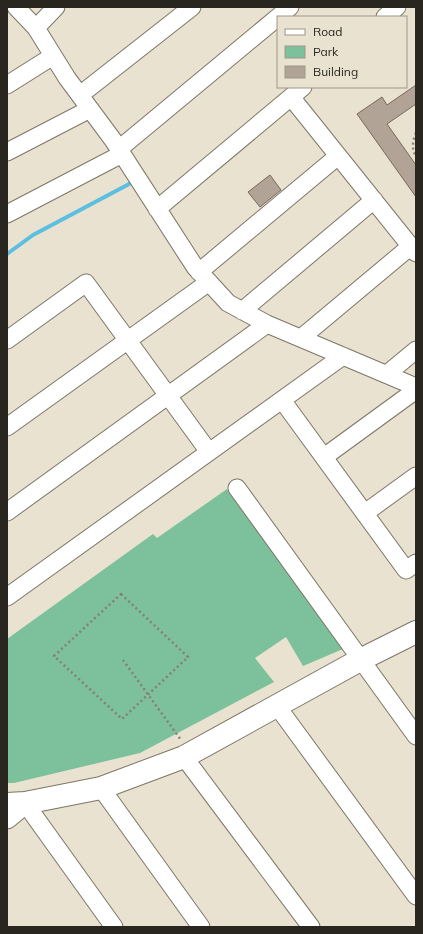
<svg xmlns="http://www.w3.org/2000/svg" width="423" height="934" viewBox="0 0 423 934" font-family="Mulish,sans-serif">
<rect width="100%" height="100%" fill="#e9e2d0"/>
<!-- green -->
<path fill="#7dc19c" d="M227,489L343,649L303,666L286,637L255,658L274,682L140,753L14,783H7V639L153,534L157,538Z"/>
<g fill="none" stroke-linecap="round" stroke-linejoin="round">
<!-- stream -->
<path stroke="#5dbfe0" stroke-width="4" d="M7,254L33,235L131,183"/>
</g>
<!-- building -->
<path fill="#b1a395" stroke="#776a5d" d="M416,85V104L387,124L416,165V197L357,114L382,97L387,105Z
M270,175L281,190L260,207L248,192Z"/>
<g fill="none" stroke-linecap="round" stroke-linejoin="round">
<!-- minor casing -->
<g stroke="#7d7666" stroke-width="19">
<path id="minor" d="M16,7L36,28L67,78L113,140L195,267L228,303L267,324L416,387
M278,17L290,7
M385,17L397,7
M36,28L56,7
M7,85L53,56
M80,95L192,7
M291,97L416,253
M119,149L278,17
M7,152L90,109
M157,209L303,87
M7,214L122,154
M199,272L338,156
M242,311L374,200
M301,338L411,246
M7,340L86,283L209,452
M387,374L416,350
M282,400L406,570L416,563
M7,427L209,282
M324,457L416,390
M237,488L416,736
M7,512L267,324
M365,513L416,476
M7,597L343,356
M277,706L416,896
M184,757L311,927
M101,788L201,927
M25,803L114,927"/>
</g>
<!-- tertiary casing -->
<g stroke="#7d7666" stroke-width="23">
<path id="tertiary" d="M7,818L25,803"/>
</g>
<!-- secondary casing -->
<g stroke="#7d7666" stroke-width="24">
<path id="secondary" d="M7,804L25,803L101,788L184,757L360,660L416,632"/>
</g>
<!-- path -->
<path stroke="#858073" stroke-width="2.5" stroke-dasharray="2 3" stroke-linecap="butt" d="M416,133C413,140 411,149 416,156
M121,594L188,657L122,719L54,656Z
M123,660L181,740"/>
<!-- minor -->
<use href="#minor" stroke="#fff" stroke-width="17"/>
<!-- tertiary -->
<use href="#tertiary" stroke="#fff" stroke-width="21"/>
<!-- secondary -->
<use href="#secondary" stroke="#fff" stroke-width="22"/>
</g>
<!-- border -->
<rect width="423" height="934" fill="none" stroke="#29261f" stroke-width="16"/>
<!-- legend -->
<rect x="277" y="16" width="130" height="72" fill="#e9e2d0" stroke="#9c9789"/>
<rect x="285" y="29" width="20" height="6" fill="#ffffff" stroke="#9c9789"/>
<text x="313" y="36" font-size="12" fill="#29261f">Road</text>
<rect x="285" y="46" width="20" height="12" fill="#7dc19c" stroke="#9c9789"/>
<text x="313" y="56" font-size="12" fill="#29261f">Park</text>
<rect x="285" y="66" width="20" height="12" fill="#b1a395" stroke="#9c9789"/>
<text x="313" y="76" font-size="12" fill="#29261f">Building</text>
</svg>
